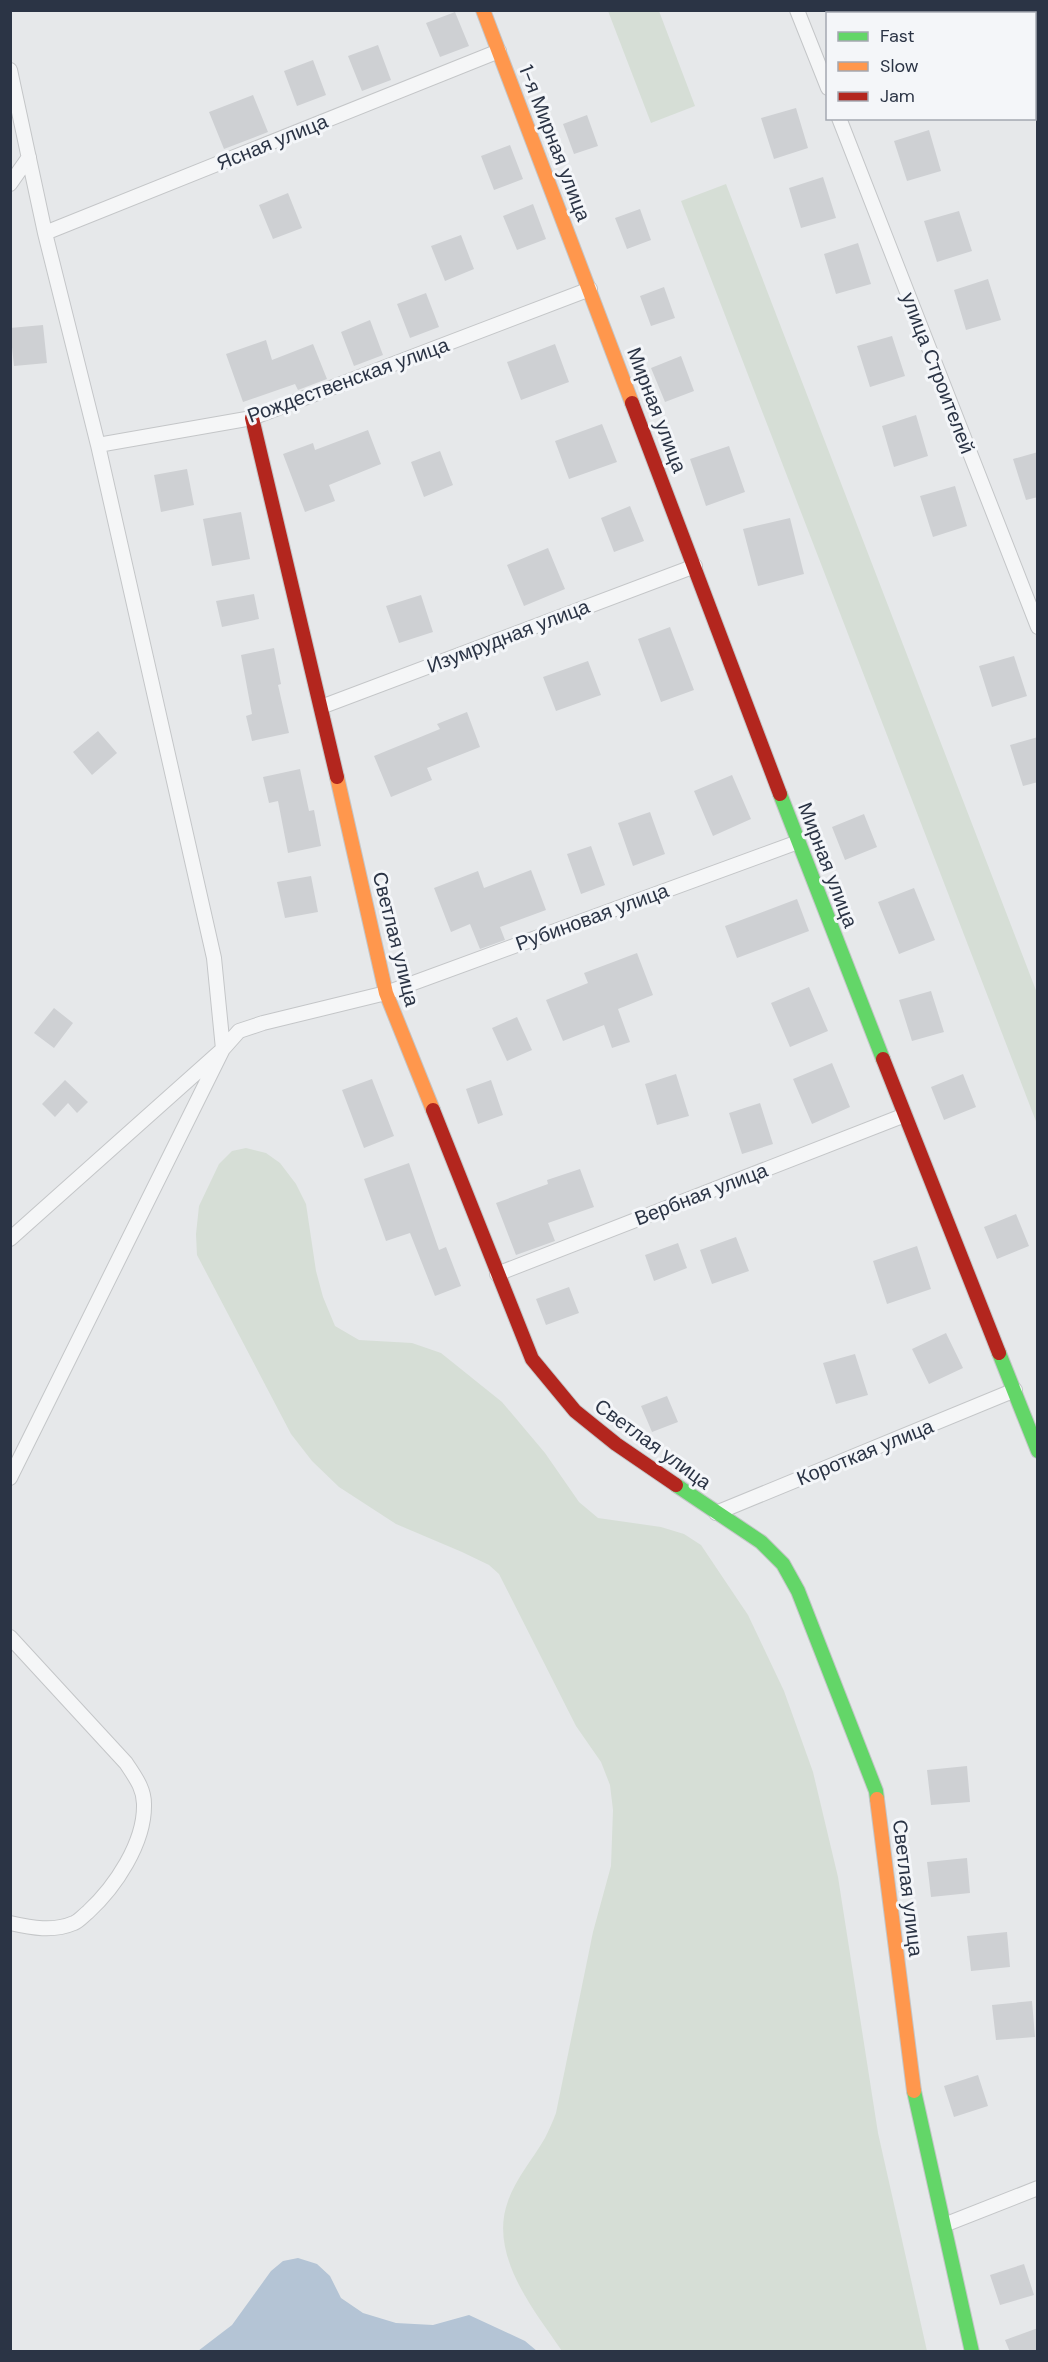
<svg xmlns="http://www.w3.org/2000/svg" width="1048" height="2362" viewBox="0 0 1048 2362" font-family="'DM Sans',sans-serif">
<rect width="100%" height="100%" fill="#e6e8ea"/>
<!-- green -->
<path fill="#d6ded6" d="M608,11H659L695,106L651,123Z
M726,184L1037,993V1124L681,201Z
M246,1148L266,1153L280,1163L296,1184L306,1204L316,1271L323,1297L335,1326L359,1340L412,1343L441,1353L502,1402L545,1453L579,1502L598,1518L661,1527L684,1534L701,1545L748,1615L784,1691L813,1772L838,1877L878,2133L927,2351H562C534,2310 488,2255 508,2201C516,2178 533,2159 545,2138C549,2130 553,2121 556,2113L593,1932L611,1866L613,1810L610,1785L601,1762L576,1726L499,1574L489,1565L462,1552L396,1524L339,1487L312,1461L291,1434L197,1255L196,1234L199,1206L219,1164L232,1151Z"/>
<!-- water -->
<path fill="#b4c4d5" d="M298,2258L317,2264L330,2276L341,2298L363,2313L396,2323L433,2325L469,2315L525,2341L537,2351H198L232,2325L271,2271L283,2261Z"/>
<!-- building -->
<path fill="#ced0d3" d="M455,12L469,46L440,57L426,23Z
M378,45L391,80L362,91L348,56Z
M313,60L326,95L297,106L284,71Z
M253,95L268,132L224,149L209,112Z
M796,108L808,148L774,159L761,118Z
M587,115L598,146L574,154L563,124Z
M929,130L941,171L907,181L894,141Z
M510,145L523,179L494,190L481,156Z
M823,177L836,218L801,228L789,188Z
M288,193L302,228L273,239L259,205Z
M533,204L546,239L517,250L503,216Z
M640,209L651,240L627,249L615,218Z
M959,211L972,251L937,262L924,221Z
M461,235L474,269L445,281L431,246Z
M858,243L871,284L836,294L824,254Z
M988,279L1001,320L966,330L954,290Z
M664,287L675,318L651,326L640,296Z
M426,293L439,327L410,338L397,304Z
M370,320L383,355L354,366L341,332Z
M43,325L47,363L14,366L10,328Z
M892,336L905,376L870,387L857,346Z
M266,340L272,360L313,344L327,379L298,390L295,384L243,402L226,354Z
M555,344L569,382L521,400L507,362Z
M681,356L694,391L665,402L651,368Z
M916,415L928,456L894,467L882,426Z
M602,424L617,462L569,479L555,441Z
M368,430L381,464L329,485L335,501L305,512L283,454L313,443L315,450Z
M729,446L745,492L706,506L690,459Z
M440,451L453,485L424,497L411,462Z
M1038,452V497L1026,500L1013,459Z
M187,469L194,505L161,512L154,475Z
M955,486L967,526L933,537L920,496Z
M630,506L644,541L614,552L601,518Z
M241,512L250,559L212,566L203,519Z
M790,518L804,574L758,586L743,529Z
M548,548L565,589L524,606L507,565Z
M254,594L259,619L222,627L216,601Z
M421,595L433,632L399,643L386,606Z
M670,627L694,690L661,702L638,639Z
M274,648L281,684L278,685L289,733L252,741L246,716L252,714L241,655Z
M1014,656L1027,696L992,707L979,666Z
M588,661L601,695L556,711L543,677Z
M467,712L480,747L427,768L432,780L391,797L374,756L440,729L437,724Z
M98,731L117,753L92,775L73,752Z
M1038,737V782L1023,786L1010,745Z
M300,769L309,811L314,810L321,846L288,853L278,801L269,803L263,777Z
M732,775L751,819L713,836L694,791Z
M650,812L665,854L633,866L618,823Z
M864,814L877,847L845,860L832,827Z
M591,846L605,885L581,894L567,854Z
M531,870L546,910L500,927L505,940L480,949L470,924L451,932L434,888L478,871L484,888Z
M311,876L318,912L285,918L277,882Z
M914,888L935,940L899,954L878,902Z
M797,899L809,931L737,958L725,926Z
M637,953L653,995L618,1009L630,1042L612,1048L604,1025L563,1041L546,1000L588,983L584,973Z
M809,987L828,1031L790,1047L771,1003Z
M931,991L944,1032L912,1041L899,1000Z
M54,1008L73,1023L54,1048L34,1033Z
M517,1017L532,1050L507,1061L492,1028Z
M832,1063L850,1107L812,1124L793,1079Z
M676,1074L689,1116L657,1125L645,1084Z
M963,1074L976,1107L944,1120L931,1087Z
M372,1079L394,1136L364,1148L342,1090Z
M65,1080L88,1102L77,1113L68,1103L55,1117L42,1104Z
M491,1080L503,1115L478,1124L466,1089Z
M760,1103L773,1144L742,1154L729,1113Z
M409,1163L439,1250L446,1247L461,1286L435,1296L410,1233L386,1241L364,1179Z
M580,1169L594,1207L548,1223L555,1241L516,1255L496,1203L548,1184L547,1180Z
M1016,1214L1029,1246L997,1259L984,1227Z
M736,1237L749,1271L712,1284L700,1250Z
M678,1243L687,1268L654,1281L645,1255Z
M917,1246L931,1289L887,1304L873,1261Z
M569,1287L579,1313L546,1325L536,1299Z
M946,1333L963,1368L929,1384L912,1349Z
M855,1354L868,1395L836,1404L823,1363Z
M667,1396L678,1422L652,1432L641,1406Z
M967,1766L970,1802L931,1805L927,1770Z
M967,1858L970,1893L931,1897L927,1862Z
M1007,1932L1010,1967L971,1971L967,1936Z
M1032,2001L1035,2037L996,2040L992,2005Z
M978,2075L988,2106L954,2117L944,2086Z
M1024,2264L1034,2295L1000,2305L990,2275Z
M1038,2328V2352H1010L1005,2340Z"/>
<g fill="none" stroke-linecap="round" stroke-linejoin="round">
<!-- street casing -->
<g stroke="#c4c6c8" stroke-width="16">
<path id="street" d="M797,10L828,88
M10,70L45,233L98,445L214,958L223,1049L10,1239
M839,118L1038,627
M10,184L29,157
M45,233L499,51
M98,445L252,418L590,289
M321,707L695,566
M497,1274L905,1115
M10,1478L223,1049L239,1031L263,1023L386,993L798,842
M716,1513L1015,1390
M10,1637L126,1763C135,1777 144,1788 144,1804C145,1843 115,1887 88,1912C83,1916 79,1921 74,1923C53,1932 32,1928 10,1923
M944,2225L1038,2188"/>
</g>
<!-- fast casing -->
<g stroke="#c4c6c8" stroke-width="16">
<path id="fast" d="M780,794L883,1059
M999,1353L1038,1451
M676,1485L761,1542L783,1564L798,1591L876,1791L877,1799
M914,2091L972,2352"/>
</g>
<!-- slow casing -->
<g stroke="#c4c6c8" stroke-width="16">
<path id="slow" d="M483,10L632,403
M337,777L386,993L433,1110
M877,1799L914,2091"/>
</g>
<!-- jam casing -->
<g stroke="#c4c6c8" stroke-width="16">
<path id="jam" d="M632,403L780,794
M252,418L337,777
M883,1059L999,1353
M433,1110L532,1359L575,1411L616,1444L676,1485"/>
</g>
<!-- street -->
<use href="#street" stroke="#f5f6f7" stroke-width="14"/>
<!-- fast -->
<use href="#fast" stroke="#63d668" stroke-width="14"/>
<!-- slow -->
<use href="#slow" stroke="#ff974d" stroke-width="14"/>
<!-- jam -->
<use href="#jam" stroke="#b3261e" stroke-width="14"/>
</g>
<g text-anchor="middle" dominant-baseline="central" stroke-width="6" stroke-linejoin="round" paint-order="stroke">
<!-- street labels -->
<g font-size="20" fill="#2b3445" stroke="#f4f6f9">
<text transform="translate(272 142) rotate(-22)">Ясная улица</text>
<text transform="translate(555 143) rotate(69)">1-я Мирная улица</text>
<text transform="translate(938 373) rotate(69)">улица Строителей</text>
<text transform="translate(348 380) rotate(-20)">Рождественская улица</text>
<text transform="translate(657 410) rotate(69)">Мирная улица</text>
<text transform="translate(508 636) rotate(-21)">Изумрудная улица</text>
<text transform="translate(828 865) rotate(69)">Мирная улица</text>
<text transform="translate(592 917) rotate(-20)">Рубиновая улица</text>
<text transform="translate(396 939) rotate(76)">Светлая улица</text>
<text transform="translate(701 1194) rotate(-21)">Вербная улица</text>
<text transform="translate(653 1444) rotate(36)">Светлая улица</text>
<text transform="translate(865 1452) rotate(-22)">Короткая улица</text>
<text transform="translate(908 1888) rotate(83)">Светлая улица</text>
</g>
</g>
<!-- border -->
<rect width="1048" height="2362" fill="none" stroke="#2b3445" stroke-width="24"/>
<!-- legend -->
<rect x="826" y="12" width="210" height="108" fill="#f4f6f9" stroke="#a4a8b1" stroke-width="1.5"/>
<rect x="838" y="32" width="30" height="9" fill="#63d668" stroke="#a4a8b1" stroke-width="1.5"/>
<text x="880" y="42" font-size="18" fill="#2b3445">Fast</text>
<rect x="838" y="62" width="30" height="9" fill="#ff974d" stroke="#a4a8b1" stroke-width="1.5"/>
<text x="880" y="72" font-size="18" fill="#2b3445">Slow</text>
<rect x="838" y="92" width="30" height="9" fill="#b3261e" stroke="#a4a8b1" stroke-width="1.5"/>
<text x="880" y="102" font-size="18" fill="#2b3445">Jam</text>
</svg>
